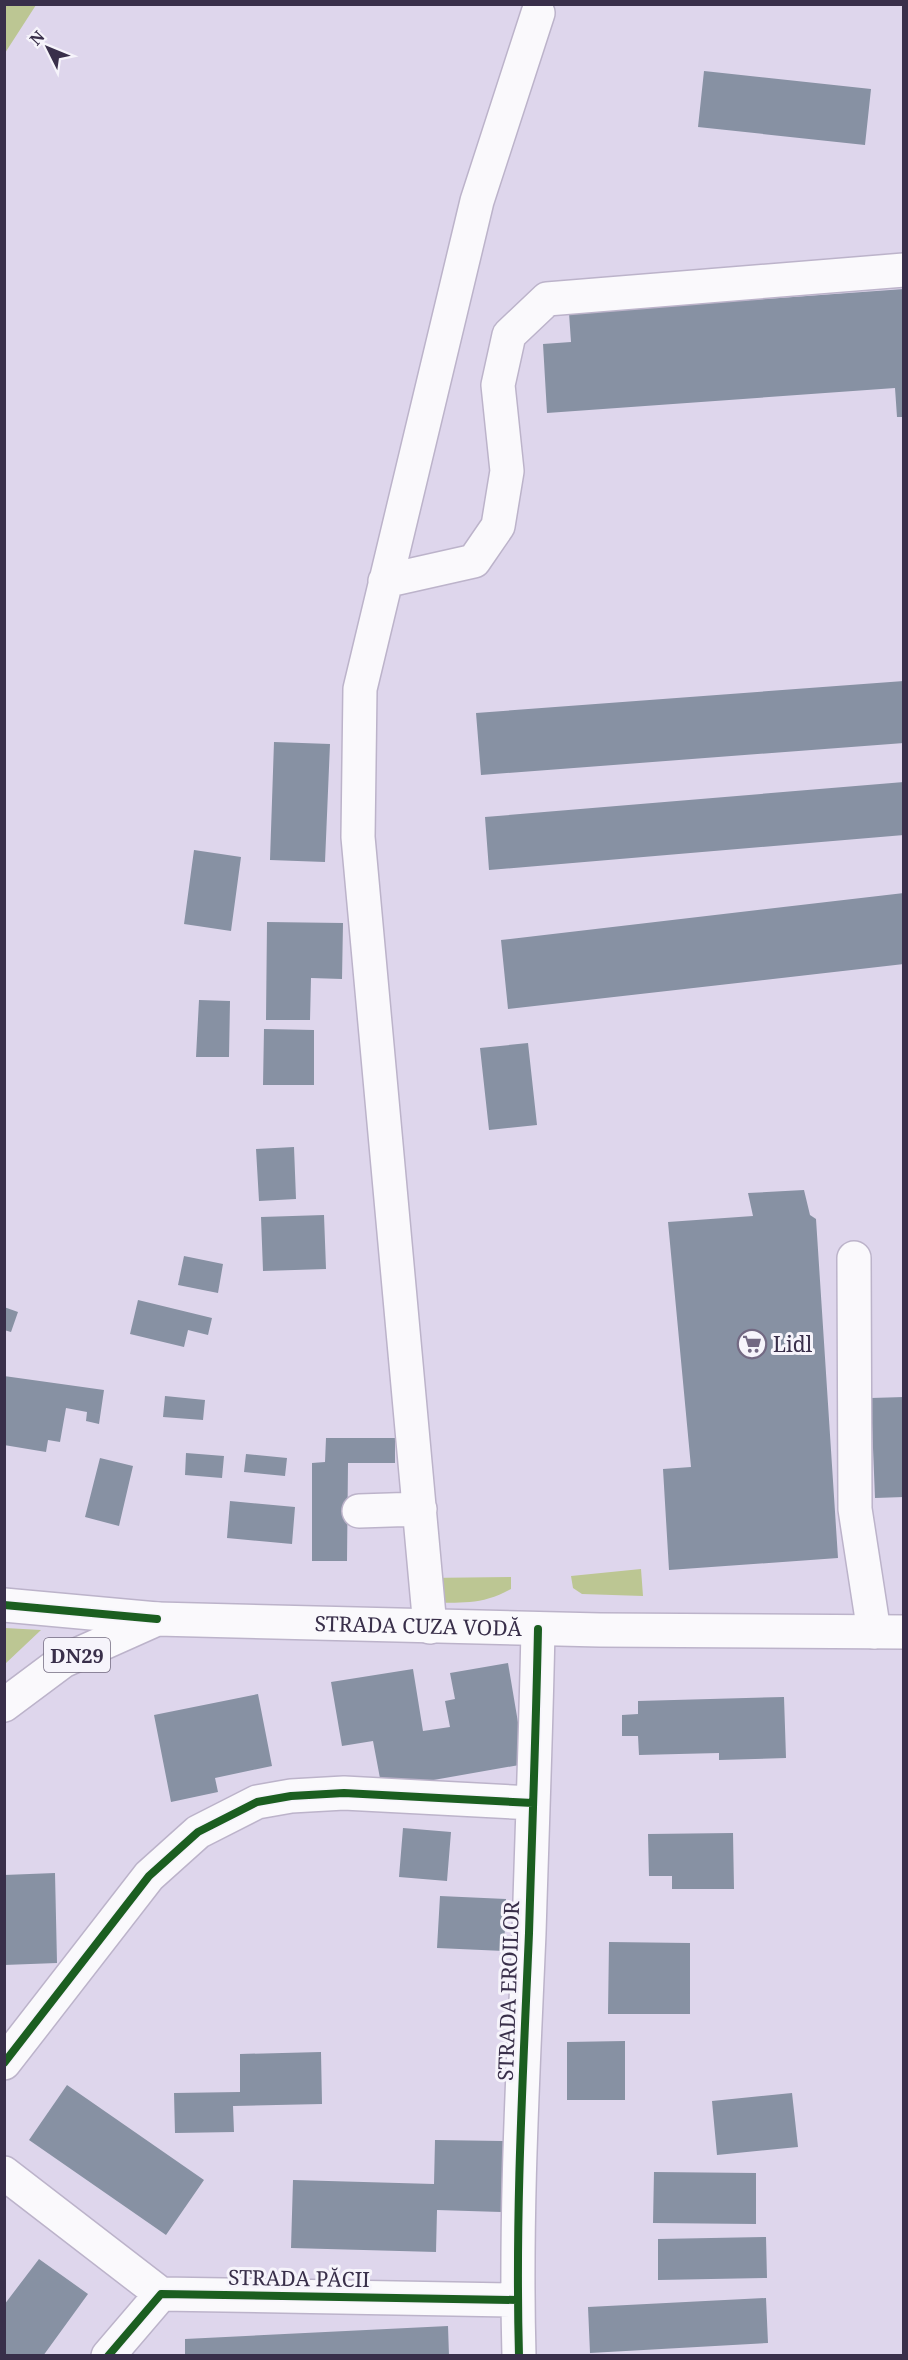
<svg xmlns="http://www.w3.org/2000/svg" width="908" height="2360" viewBox="0 0 908 2360" font-family="'Noto Serif',serif">
<rect width="100%" height="100%" fill="#ded6ec"/>
<!-- green -->
<path fill="#bcc693" d="M5,4L36,5L5,53L4,5Z
M641,1569L643,1596L582,1594L573,1588L571,1576Z
M511,1577V1589C481,1606 460,1602 427,1603L425,1578Z
M5,1628L41,1630L5,1664Z"/>
<!-- building -->
<path fill="#8791a3" d="M704,71L871,89L865,145L698,127Z
M904,289V417H897L895,388L547,413L543,344L571,342L569,313Z
M904,681V743L481,775L476,713Z
M274,742L330,744L325,862L270,860Z
M904,782V835L489,870L485,817Z
M194,850L241,857L231,931L184,924Z
M904,893V964L508,1009L501,940Z
M267,922L343,923L342,979L311,978L310,1020H266Z
M199,1000L230,1001L229,1057H196Z
M264,1029L314,1030V1085H263Z
M528,1043L537,1125L489,1130L480,1048Z
M294,1147L296,1199L259,1201L256,1149Z
M804,1190L810,1215L816,1219L838,1558L669,1570L663,1469L691,1467L668,1222L753,1216L748,1193Z
M324,1215L326,1269L263,1271L261,1217Z
M184,1256L223,1264L218,1293L178,1285Z
M138,1300L212,1318L208,1335L188,1330L184,1347L130,1334Z
M4,1307L18,1312L11,1332L4,1330Z
M4,1376L104,1390L99,1424L86,1421L87,1412L66,1408L60,1442L48,1440L46,1452L4,1445Z
M165,1396L205,1400L203,1420L163,1417Z
M904,1397V1497L875,1498L871,1398Z
M326,1438H395V1463H348L347,1561H312V1463L325,1462Z
M186,1453L224,1456L222,1478L185,1475Z
M246,1454L287,1458L285,1476L244,1472Z
M100,1458L133,1466L119,1526L85,1517Z
M230,1501L295,1507L292,1544L227,1538Z
M508,1663L525,1764L382,1789L373,1741L342,1746L331,1682L413,1669L423,1731L450,1727L445,1701L455,1699L450,1673Z
M258,1694L272,1766L215,1778L218,1792L171,1802L154,1715Z
M784,1697L786,1758L719,1760V1753L639,1755L638,1736H622V1715L638,1714V1701Z
M403,1828L451,1832L447,1881L399,1877Z
M733,1833L734,1889H672V1876H649L648,1834Z
M55,1873L57,1963L4,1965V1875Z
M440,1896L506,1899L504,1951L437,1948Z
M609,1942L690,1943V2014H608Z
M625,2041V2100H567V2042Z
M321,2052L322,2104L233,2106L234,2132L175,2133L174,2093L240,2092V2054Z
M67,2085L204,2180L166,2235L29,2140Z
M792,2093L798,2147L717,2155L712,2101Z
M435,2140L503,2141L501,2212L437,2210L436,2252L291,2248L293,2180L434,2184Z
M654,2172L756,2173V2224L653,2223Z
M766,2237L767,2278L658,2280V2239Z
M39,2259L88,2294L43,2356H4V2305Z
M766,2298L768,2343L590,2353L588,2307Z
M448,2326L449,2356H185V2339Z"/>
<g fill="none" stroke-linecap="round" stroke-linejoin="round">
<!-- minor casing -->
<g stroke="#bcb3ca" stroke-width="36">
<path id="minor" d="M385,581L474,561L498,526L507,471L498,385L509,335L547,299L904,270
M854,1258L855,1509L874,1632
M359,1511L420,1509
M4,1605L157,1619
M430,1627L358,837L360,689L477,201L538,13
M4,2063L149,1876L198,1832L257,1802L291,1796L344,1793L533,1803
M4,2173L161,2294
M108,2356L161,2294L517,2300
M519,2356C515,2214 523,2074 529,1933C532,1832 536,1730 538,1629"/>
</g>
<!-- major casing -->
<g stroke="#bcb3ca" stroke-width="36">
<g id="major">
<path id="s1" d="M4,1705L63,1661L157,1619L600,1630L904,1632"/>
</g>
</g>
<!-- minor -->
<use href="#minor" stroke="#faf9fc" stroke-width="33"/>
<!-- major -->
<use href="#major" stroke="#faf9fc" stroke-width="33"/>
<!-- cycleway casing -->
<g stroke="#f6f4fb" stroke-width="11">
<path id="cycleway" d="M4,1605L157,1619
M4,2063L149,1876L198,1832L257,1802L291,1796L344,1793L533,1803
M108,2356L161,2294L517,2300
M519,2356C515,2214 523,2074 529,1933C532,1832 536,1730 538,1629"/>
</g>
<!-- cycleway -->
<use href="#cycleway" stroke="#1b5e20" stroke-width="8"/>
</g>
<!-- icons -->
<defs>
<g id="supermarket-ring" transform="scale(1.5)"><circle r="9.5" fill="#f6f4fb" stroke="#736983" stroke-width="1.5"/><path d="M-6-5.5h2.5l.6 2H6L4.5 2H-2.5L-4.4-4H-6ZM-1.5 3.2a1.3 1.3 0 1 0 .1 0ZM3 3.2a1.3 1.3 0 1 0 .1 0Z" fill="#736983"/></g>
</defs>
<g fill-rule="evenodd">
<use href="#supermarket-ring" x="752" y="1344"/>
</g>
<g text-anchor="middle" dominant-baseline="central" stroke-width="6" stroke-linejoin="round" paint-order="stroke">
<!-- shield labels -->
<rect fill="#f6f4fb" stroke="#726a7f" stroke-width="1.5" x="44" y="1638" width="66" height="34" rx="4.5"/>
<g font-size="20" font-weight="bold" fill="#392f4a">
<text x="77" y="1655">DN29</text>
</g>
<!-- poi labels -->
<g font-size="21" fill="#392f4a" stroke="#f6f4fb" text-anchor="start">
<text x="773" y="1344">Lidl</text>
</g>
<!-- street labels -->
<g font-size="21" fill="#392f4a" stroke="#f6f4fb">
<text stroke="none"><textPath href="#s1" startOffset="438">STRADA CUZA VODĂ</textPath></text>
<text transform="translate(508 1991) rotate(-88)">STRADA EROILOR</text>
<text transform="translate(299 2278) rotate(1)">STRADA PĂCII</text>
</g>
</g>
<!-- border -->
<rect width="908" height="2360" fill="none" stroke="#392f4a" stroke-width="12"/>
<!-- north arrow -->
<g transform="translate(48 48) rotate(313)" stroke="#f6f4fb" stroke-width="4.5" paint-order="stroke">
<path d="M0-4.5L10 22L0 15L-10 22Z" fill="#392f4a"/>
<text y="-9" font-size="16" font-weight="bold" text-anchor="middle" fill="#392f4a">N</text>
</g>
</svg>
